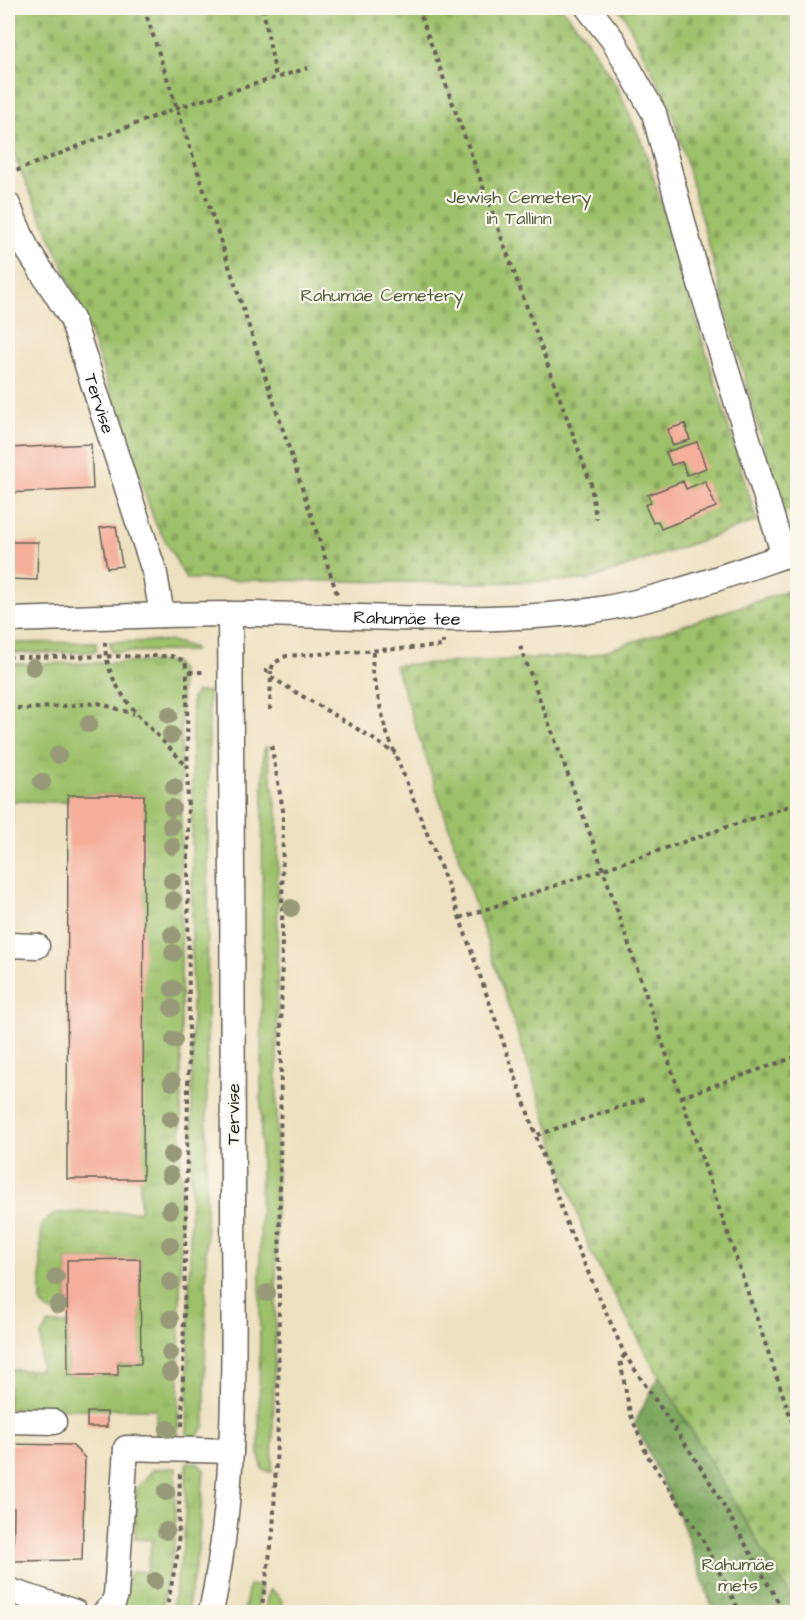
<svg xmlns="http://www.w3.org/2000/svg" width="805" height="1620" viewBox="0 0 805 1620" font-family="'Architects Daughter',sans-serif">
<defs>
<pattern id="grass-tufts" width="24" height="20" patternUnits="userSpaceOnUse" patternTransform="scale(1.5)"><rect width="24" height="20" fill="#9dc16b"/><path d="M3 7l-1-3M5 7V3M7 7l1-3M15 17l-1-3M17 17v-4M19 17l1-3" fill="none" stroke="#87a55c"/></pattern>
<pattern id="forest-crowns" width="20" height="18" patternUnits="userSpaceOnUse" patternTransform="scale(1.5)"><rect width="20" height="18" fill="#7ea75f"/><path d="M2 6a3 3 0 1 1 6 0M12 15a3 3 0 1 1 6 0" fill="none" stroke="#66874e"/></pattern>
<pattern id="cemetery-stones" width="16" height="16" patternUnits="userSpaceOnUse" patternTransform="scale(1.5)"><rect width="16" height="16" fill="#9dc16b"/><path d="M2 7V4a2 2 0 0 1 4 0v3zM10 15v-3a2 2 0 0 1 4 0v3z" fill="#87a55c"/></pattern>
</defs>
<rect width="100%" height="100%" fill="#fbf7ec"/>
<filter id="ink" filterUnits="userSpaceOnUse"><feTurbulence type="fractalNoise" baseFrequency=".0167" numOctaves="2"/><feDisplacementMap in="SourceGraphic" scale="12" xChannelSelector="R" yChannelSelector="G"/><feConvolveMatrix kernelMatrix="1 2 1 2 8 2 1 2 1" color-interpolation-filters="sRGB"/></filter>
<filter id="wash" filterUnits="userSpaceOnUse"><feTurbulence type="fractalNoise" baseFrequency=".008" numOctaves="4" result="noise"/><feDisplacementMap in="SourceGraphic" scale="24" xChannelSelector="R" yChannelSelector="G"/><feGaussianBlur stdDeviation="1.35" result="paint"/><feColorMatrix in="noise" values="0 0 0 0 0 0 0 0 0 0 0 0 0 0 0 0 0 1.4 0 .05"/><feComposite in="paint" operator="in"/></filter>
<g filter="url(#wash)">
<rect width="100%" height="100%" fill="#eee1c1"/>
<!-- grass -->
<path fill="url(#grass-tufts)" stroke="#5c6e44" stroke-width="1.5" d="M171,641L192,647L195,651L111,652L110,642Z
M96,642V652L8,653V643Z
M174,662L181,672V1216L178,1439L156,1438V1409H8V1370H40L41,1335L49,1324H67L68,1375H118V1364H140V1259L67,1260V1313C56,1313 47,1313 41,1302V1229L42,1223L57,1213L140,1211L144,795H68L67,802L8,801V664Z
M196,692H209L205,1426L198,1435L187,1439L192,1112V698Z
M266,746L278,817L276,1298L272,1472L263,1470L259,1455L263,755Z
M187,1462L199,1464L204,1469L198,1551L187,1612H171L184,1541Z
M176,1468L174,1546L161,1612H121L128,1576L134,1571L147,1572L152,1540L135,1539L136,1489L154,1469Z
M249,1585L261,1587L257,1612H244Z
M269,1590C279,1593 284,1601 283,1612H264Z
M8,1601L39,1612H8Z"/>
<!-- forest -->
<path fill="url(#forest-crowns)" stroke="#4d623e" stroke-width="1.5" d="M659,1376L797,1607V1612H714L684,1528L635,1423Z"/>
<!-- cemetery -->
<path fill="url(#cemetery-stones)" stroke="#5c6e44" stroke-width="1.5" d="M8,8H562L581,31L616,85L644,147L757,521L588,580L476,583L186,579L154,520L82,309L8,142Z
M617,8H797V508L784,512L761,437L672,111L624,15Z
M797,588H798L797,1607L659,1376L590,1251L395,665L589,656Z"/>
<g id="blocks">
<!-- building -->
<path fill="#f5af9b" d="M685,424L690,440L672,445L668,429Z
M697,442L706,468L687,475L682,462L671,465L666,452Z
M91,444L93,489L8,493V448Z
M683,481L686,489L705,481L716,507L661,529L658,521L653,523L645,505L651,503L648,495Z
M116,526L122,566L107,568L100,528Z
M8,542H38L37,580L8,579Z
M68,795H144L143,1179H67Z
M140,1259L141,1364H118V1375H68L67,1260Z
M87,1412H107V1427H87Z
M8,1444L72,1445L85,1458L82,1560L13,1561L14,1508H8Z"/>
</g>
</g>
<g filter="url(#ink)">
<use href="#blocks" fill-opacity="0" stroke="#666156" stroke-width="1.5"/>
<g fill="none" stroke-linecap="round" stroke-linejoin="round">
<!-- minor casing -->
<g stroke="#666156" stroke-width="27">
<g id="minor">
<path d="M588,8L613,40L654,113L695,267L784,556"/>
<path id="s1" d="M8,205L26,247L72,319L155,574L162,615"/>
<path id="s2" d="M8,620C91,618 174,613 257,614C367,616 479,625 588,611C660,601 730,574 798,551"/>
<path d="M8,945L37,946"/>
<path d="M8,1421L54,1422"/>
<path d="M8,1590L75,1612"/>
<path d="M105,1612L112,1606L116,1595L126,1448L231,1451"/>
<path d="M211,1612C240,1475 233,1331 233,1192C233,999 232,807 230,614"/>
</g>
</g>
<!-- path -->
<path stroke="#666156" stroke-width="4" stroke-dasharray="4.5 4.5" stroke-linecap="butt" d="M144,8L337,594
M263,8L276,78
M418,8L591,484L596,519
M8,174L176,108L308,68
M105,642C105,695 155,729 186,766
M520,646L603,869L798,1439
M373,652L372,671L386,731L452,896L568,1227L625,1355L706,1475L784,1612
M8,657L171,656L185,661L187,672
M264,671H271L273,664L286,656L443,646V641
M271,677C312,703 355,725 395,754
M8,707L27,709L98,703L134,714
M270,710L271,671
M460,918L798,803
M681,1097L798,1056
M537,1135L644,1099
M625,1355L620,1360L630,1413L647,1455L699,1533L740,1612
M182,1426L189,1037L187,672H207
M166,1612L178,1552L180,1472
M261,1612L273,1533L278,1420L283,810L271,744"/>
<!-- minor -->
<use href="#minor" stroke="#fff" stroke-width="24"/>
</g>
<!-- trees -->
<g fill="#979978">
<circle cx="33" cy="667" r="9"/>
<circle cx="169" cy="715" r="9"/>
<circle cx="89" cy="724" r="9"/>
<circle cx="171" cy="735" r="9"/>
<circle cx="58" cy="755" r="9"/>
<circle cx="42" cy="782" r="9"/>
<circle cx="174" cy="787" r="9"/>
<circle cx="172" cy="808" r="9"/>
<circle cx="171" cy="826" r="9"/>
<circle cx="172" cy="846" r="9"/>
<circle cx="172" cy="881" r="9"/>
<circle cx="173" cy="900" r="9"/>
<circle cx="291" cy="908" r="9"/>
<circle cx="172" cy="935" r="9"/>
<circle cx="173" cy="953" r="9"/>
<circle cx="173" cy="989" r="9"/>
<circle cx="172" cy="1008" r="9"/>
<circle cx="174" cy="1040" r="9"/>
<circle cx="172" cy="1082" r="9"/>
<circle cx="170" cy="1119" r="9"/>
<circle cx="171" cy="1155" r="9"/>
<circle cx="170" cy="1175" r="9"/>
<circle cx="170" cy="1210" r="9"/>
<circle cx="170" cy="1245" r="9"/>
<circle cx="56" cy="1277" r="9"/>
<circle cx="170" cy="1282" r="9"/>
<circle cx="267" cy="1293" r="9"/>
<circle cx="58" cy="1305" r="9"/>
<circle cx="170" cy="1319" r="9"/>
<circle cx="170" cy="1353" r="9"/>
<circle cx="170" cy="1372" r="9"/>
<circle cx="168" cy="1429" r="9"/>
<circle cx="166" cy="1492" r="9"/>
<circle cx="166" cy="1531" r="9"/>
<circle cx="155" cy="1581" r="9"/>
</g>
</g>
<g text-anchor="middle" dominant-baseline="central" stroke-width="4.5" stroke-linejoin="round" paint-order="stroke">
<!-- park labels -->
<g font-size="18" fill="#505e3c" stroke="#fbf7ec">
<text x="519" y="197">Jewish Cemetery<tspan x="519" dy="21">in Tallinn</tspan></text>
<text x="382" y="295">Rahumäe Cemetery</text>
<text x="738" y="1564">Rahumäe<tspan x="738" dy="21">mets</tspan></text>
</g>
<!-- street labels -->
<g font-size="18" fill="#1c1c1c" stroke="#fbf7ec">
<text stroke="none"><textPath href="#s1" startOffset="220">Tervise</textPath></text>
<text stroke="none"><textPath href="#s2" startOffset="399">Rahumäe tee</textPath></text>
<text transform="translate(233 1114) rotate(-90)">Tervise</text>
</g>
</g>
<!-- margin -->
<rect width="805" height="1620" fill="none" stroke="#fbf7ec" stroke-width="30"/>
</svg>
